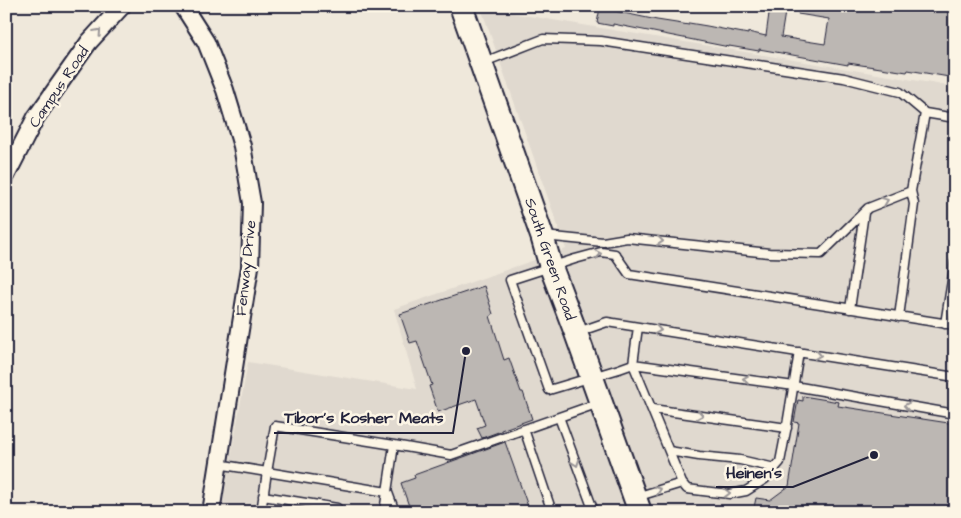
<svg xmlns="http://www.w3.org/2000/svg" width="961" height="518" viewBox="0 0 961 518" font-family="'Architects Daughter',sans-serif">
<rect width="100%" height="100%" fill="#efe8db"/>
<filter id="ink" filterUnits="userSpaceOnUse"><feTurbulence type="fractalNoise" baseFrequency=".02" numOctaves="2"/><feDisplacementMap in="SourceGraphic" scale="10" xChannelSelector="R" yChannelSelector="G"/><feConvolveMatrix kernelMatrix="1 2 1 2 8 2 1 2 1" color-interpolation-filters="sRGB"/></filter>
<g filter="url(#ink)">
<!-- built -->
<path fill="#e0d9cf" d="M481,8L955,87V512H221L248,362L417,389L394,309L566,249Z"/>
<!-- building -->
<path fill="#bcb7b3" stroke="#22223b" d="M770,6H786L781,37L825,44L829,19L798,14L799,6H928L955,11V78L908,70L907,72L848,63V65L759,49V51L729,46V47L613,24V26L597,23L600,8L657,20L689,25V23L707,26L748,34V32L766,36Z
M484,286L493,314L490,316L504,360L509,358L521,392H523L532,419L501,430V431L482,438L477,428L485,425L476,399L438,412L429,386L432,385L417,341L410,343L400,314Z
M803,396L839,402L838,406L955,424V512H753L756,498L770,500L789,486L799,423L794,422L798,400L803,401Z
M505,442L530,512H411L401,483L415,478L414,475Z"/>
<g fill="none" stroke-linecap="round" stroke-linejoin="round">
<!-- service casing -->
<g stroke="#22223b" stroke-width="11">
<path id="service" d="M484,62L543,39L601,41L844,78L900,92L925,113
M544,236L603,242L627,238L769,253L821,254L868,208L911,191
M850,309L864,213
M899,317L914,204L911,191L925,113L955,118
M945,324L955,262
M955,325L629,274L615,254L601,252L575,259L510,280L549,390L619,369L633,364L794,386L955,414
M638,327L633,364L682,483L687,489L711,492L730,494L746,491L765,479L780,462L786,431L799,352
M578,332L607,322L955,377
M652,409L787,428
M559,417L594,512
M524,429L552,512
M394,445L451,455L599,403
M669,451L699,456L740,460L775,468
M218,464L267,472L261,512
M388,493L395,512
M263,496L337,508L336,512
M636,497L682,483
M384,512L394,445L275,426L267,472L387,492"/>
</g>
<!-- minor casing -->
<g stroke="#22223b" stroke-width="20">
<path id="minor" d="M183,6L206,42L225,90L242,146L252,203L250,267L211,512
M6,176L36,117L89,42L122,6"/>
</g>
<!-- secondary casing -->
<g stroke="#22223b" stroke-width="26">
<path id="secondary" d="M461,6L542,236L551,267L576,333L640,512"/>
</g>
<!-- service -->
<use href="#service" stroke="#fcf5e5" stroke-width="8"/>
<!-- minor -->
<use href="#minor" stroke="#fcf5e5" stroke-width="16"/>
<!-- secondary -->
<use href="#secondary" stroke="#fcf5e5" stroke-width="22"/>
</g>
<!-- one-way arrows -->
<defs><path id="oneway-chevron" d="M-2-3.5L2.5 0L-2 3.5" fill="none" stroke-width="1.6" stroke-linecap="round" stroke-linejoin="round" transform="scale(1.25)"/></defs>
<g stroke="#9a9698">
<use href="#oneway-chevron" transform="translate(98 32) rotate(-48)"/>
<use href="#oneway-chevron" transform="translate(885 201) rotate(-21)"/>
<use href="#oneway-chevron" transform="translate(660 241) rotate(6)"/>
<use href="#oneway-chevron" transform="translate(598 254) rotate(-9)"/>
<use href="#oneway-chevron" transform="translate(658 330) rotate(9)"/>
<use href="#oneway-chevron" transform="translate(818 355) rotate(9)"/>
<use href="#oneway-chevron" transform="translate(746 379) rotate(-172)"/>
<use href="#oneway-chevron" transform="translate(907 406) rotate(-170)"/>
<use href="#oneway-chevron" transform="translate(700 415) rotate(8)"/>
<use href="#oneway-chevron" transform="translate(576 463) rotate(70)"/>
<use href="#oneway-chevron" transform="translate(658 490) rotate(-18)"/>
<use href="#oneway-chevron" transform="translate(727 493)"/>
</g>
</g>
<g text-anchor="middle" dominant-baseline="central" stroke-width="5" stroke-linejoin="round" paint-order="stroke">
<!-- street labels -->
<g font-size="15" fill="#22223b" stroke="#fcf5e5">
<text transform="translate(59 87) rotate(-56)">Campus Road</text>
<text transform="translate(550 259) rotate(71)">South Green Road</text>
<text transform="translate(246 268) rotate(-84)">Fenway Drive</text>
</g>
</g>
<!-- callouts -->
<path fill="none" stroke="#22223b" stroke-width="2" d="M466 351L453 433H274M874 455L793 487H716"/>
<g fill="#22223b" stroke="#fcf5e5" stroke-width="2">
<circle cx="466" cy="351" r="5"/>
<circle cx="874" cy="455" r="5"/>
</g>
<g font-size="16" text-anchor="middle" font-weight="bold" fill="#22223b" stroke="#fcf5e5" stroke-width="5" stroke-linejoin="round" paint-order="stroke">
<text x="364" y="423">Tibor's Kosher Meats</text>
<text x="754" y="478">Heinen's</text>
</g>
<!-- margin -->
<rect width="961" height="518" fill="none" stroke="#fcf5e5" stroke-width="25"/>
<rect x="12" y="12" width="936" height="493" fill="none" stroke="#22223b" stroke-width="2" filter="url(#ink)"/>
</svg>
